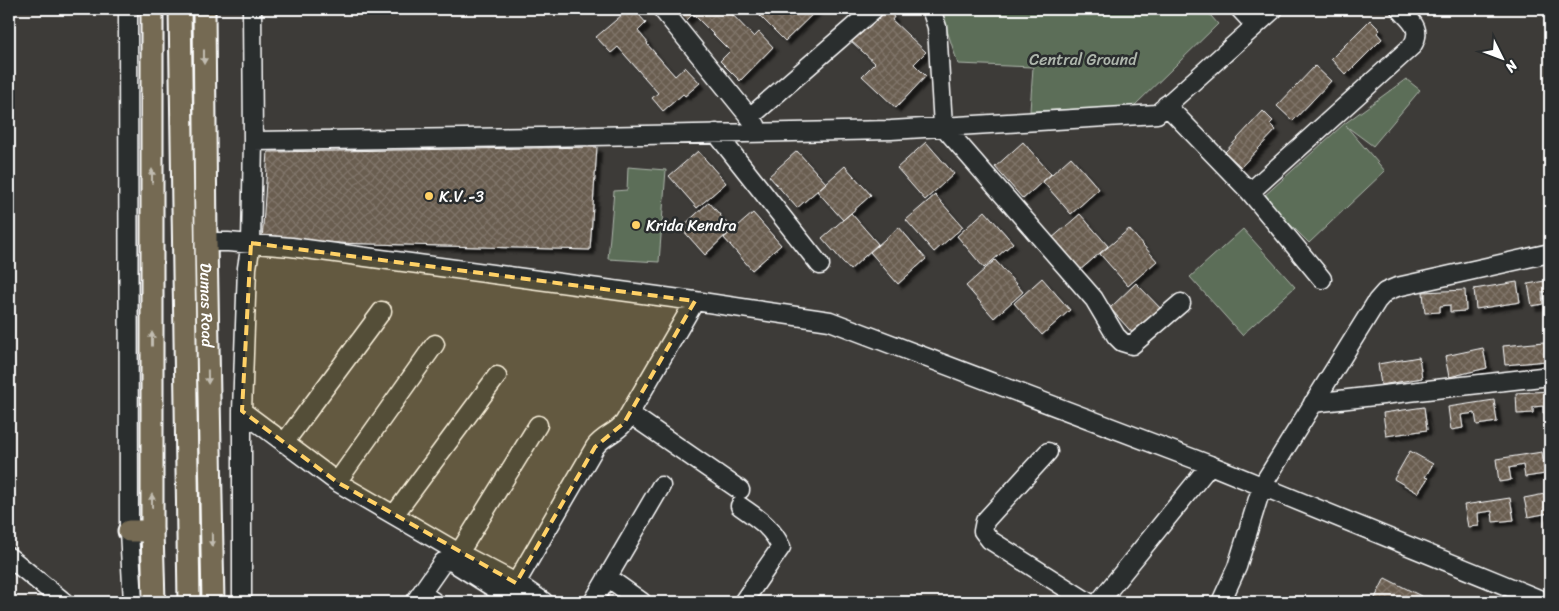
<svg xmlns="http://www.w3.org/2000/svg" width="1559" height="611" viewBox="0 0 1559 611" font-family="Sriracha,sans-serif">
<defs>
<pattern id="building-cross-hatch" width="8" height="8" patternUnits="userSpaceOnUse" patternTransform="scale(1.25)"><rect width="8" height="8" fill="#695d50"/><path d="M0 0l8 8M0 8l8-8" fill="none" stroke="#80756a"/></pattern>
<filter id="shadow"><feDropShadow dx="4.5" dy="4.5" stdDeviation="1" flood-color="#0009"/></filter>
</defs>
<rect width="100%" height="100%" fill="#3d3b38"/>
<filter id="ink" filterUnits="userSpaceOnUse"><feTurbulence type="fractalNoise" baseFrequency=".02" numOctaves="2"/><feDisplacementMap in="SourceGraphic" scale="10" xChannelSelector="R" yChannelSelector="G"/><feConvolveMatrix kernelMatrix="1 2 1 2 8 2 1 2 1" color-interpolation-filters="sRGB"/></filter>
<g filter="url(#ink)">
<!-- green -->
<path fill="#5c6e58" stroke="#aeb6ac" d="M940,9H1205L1218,24L1133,107L1030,111L1033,67L958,64Z
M1406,79L1420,90L1373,146L1346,126L1385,171L1309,243L1263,197L1344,124Z
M628,167L666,170L659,262L608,259L614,191L627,190Z
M1243,229L1295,287L1242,335L1190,277Z"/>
<!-- building -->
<path fill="url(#building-cross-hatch)" stroke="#fff" filter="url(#shadow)" d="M629,9H634L646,23L638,31L648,43L647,44L675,76L685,67L700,83L685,96L683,94L663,111L652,98L658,93L618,47L611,53L596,37Z
M676,9H727L754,37L759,32L773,47L740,81L720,61L730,51L693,14L687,20Z
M753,9H818L785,41Z
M880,9H885L894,17L892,20L926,52L914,64L926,76L896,108L862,76L875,63L850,40Z
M1370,20L1380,30L1377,33L1382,39L1346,75L1331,59Z
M1315,66L1331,81L1293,121L1277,106Z
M1263,111L1273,121L1270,124L1276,130L1241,167L1225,152Z
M926,142L954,174L925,200L897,168Z
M1023,142L1051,174L1023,199L995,167Z
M597,147L590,250L262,241L268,152Z
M698,151L726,183L697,208L669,176Z
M797,151L826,183L797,208L769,176Z
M1071,157L1099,189L1071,214L1043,182Z
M845,166L871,195L843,220L817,191Z
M935,195L963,227L934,252L906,220Z
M709,202L732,229L705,255L681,228Z
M985,211L1013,243L984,268L957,236Z
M753,213L781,245L752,270L724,238Z
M851,213L878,244L850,270L822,238Z
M1080,214L1108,246L1079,271L1051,239Z
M899,227L926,259L898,284L870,252Z
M1129,229L1157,261L1128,286L1100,254Z
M995,260L1023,292L994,318L966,286Z
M1042,278L1070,310L1042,335L1014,303Z
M1550,280V291L1542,292L1543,304L1532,306L1528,284Z
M1517,282L1520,302L1476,309L1474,289Z
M1136,283L1164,312L1136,337L1110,308Z
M1465,290L1466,311L1450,312V305L1440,306V312L1425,313L1423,292Z
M1544,342L1546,361L1505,365L1503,346Z
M1483,348L1487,368L1449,377L1445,356Z
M1419,357L1422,378L1381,385L1378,364Z
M1550,391V413H1543V406L1533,407V413L1517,414L1516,393Z
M1494,400L1497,422L1477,425L1475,413L1461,415L1463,428L1451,430L1448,407Z
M1424,407L1427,430L1386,436L1383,413Z
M1410,451L1433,464L1425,477L1428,478L1418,493L1394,479Z
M1542,452L1545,474L1525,477L1523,465L1509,468L1511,480L1499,482L1496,459Z
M1550,493V516L1549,513L1528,517L1524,498Z
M1510,498L1514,520L1493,522L1492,511L1478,513L1479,526L1468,527L1464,505Z
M1385,578L1429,600L1428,602H1373Z"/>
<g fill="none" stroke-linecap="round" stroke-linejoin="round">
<!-- minor casing -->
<g stroke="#fff" stroke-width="21">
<path id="minor" d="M128,9L129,531L133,602
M662,9L756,125
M931,9L937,27L943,126L1094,299L1116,336L1122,342L1132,345L1181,303
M1240,9L1255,25
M1166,105L1250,192L1412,46C1423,29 1411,21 1400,9
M750,117L874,9
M716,133L820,265
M253,141L542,137L891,130L1157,114L1274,9
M1250,192L1322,279
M206,242H228L291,247L695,301L830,321L1210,465L1546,602
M1313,403L1550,376
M242,411L337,482L459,553L516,583L544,602
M630,414L740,490
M284,443L382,311
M1048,452L985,521L983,531L990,540L1088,602
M337,482L435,344
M740,506C758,519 771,526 781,547L743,602
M394,515L497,376
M459,553L538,425
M9,557L64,602
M607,577L642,602
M516,583L595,447C604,435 615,434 624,423L695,301
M421,593L434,602
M242,602V411L247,268L251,243L253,141L252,9
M415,602L443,562L451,561L516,602
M593,602L661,486
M1099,602L1210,465
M1221,602L1237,567L1262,486L1377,301L1385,292L1397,287L1550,253"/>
</g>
<!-- major casing -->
<g stroke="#fff" stroke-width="25">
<g id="major">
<path d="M152,9V531L154,602"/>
<path d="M180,9L189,602"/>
<path id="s1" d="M204,9L206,242L213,602"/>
<path d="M129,531H152"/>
</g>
</g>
<!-- minor -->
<use href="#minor" stroke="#2a2d2e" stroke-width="18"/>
<!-- major -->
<use href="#major" stroke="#756b52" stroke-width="21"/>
</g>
<!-- one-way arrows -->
<defs><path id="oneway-solid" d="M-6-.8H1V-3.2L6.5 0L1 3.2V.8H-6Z" transform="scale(1.25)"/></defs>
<g fill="#c1bcb1">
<use href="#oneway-solid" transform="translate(204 57) rotate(90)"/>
<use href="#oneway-solid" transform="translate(152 176) rotate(-90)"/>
<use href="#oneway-solid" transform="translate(152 339) rotate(-90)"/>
<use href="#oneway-solid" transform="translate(208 377) rotate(89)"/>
<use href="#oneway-solid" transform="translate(152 501) rotate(-90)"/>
<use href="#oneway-solid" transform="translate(212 540) rotate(89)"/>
</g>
</g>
<!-- marked area -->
<path fill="#ffd166" fill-opacity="0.2" stroke="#ffd166" stroke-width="4" stroke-dasharray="10 6" stroke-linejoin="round" d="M251,243L695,301L624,423L595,447L516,583L337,482L242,411Z"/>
<!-- markers -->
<g fill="#ffd166" stroke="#2a2d2e" stroke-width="2">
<circle cx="429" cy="196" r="5"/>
<circle cx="636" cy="225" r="5"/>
</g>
<g text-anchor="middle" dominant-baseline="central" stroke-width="5" stroke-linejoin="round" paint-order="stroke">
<!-- park labels -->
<g font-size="16" fill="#aeb6ac" stroke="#2a2d2e">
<text x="1083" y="59">Central Ground</text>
</g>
<!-- poi labels -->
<g font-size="16" fill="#fff" stroke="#2a2d2e" text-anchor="start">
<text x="439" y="196">K.V.-3</text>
<text x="646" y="225">Krida Kendra</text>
</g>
<!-- street labels -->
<g font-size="16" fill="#fff" stroke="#2a2d2e">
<text stroke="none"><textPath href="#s1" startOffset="296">Dumas Road</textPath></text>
</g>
</g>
<!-- margin -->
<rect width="1559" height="611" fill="none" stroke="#2a2d2e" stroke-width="30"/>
<rect x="15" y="15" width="1529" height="581" fill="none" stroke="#fff" stroke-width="2" filter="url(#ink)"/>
<!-- north arrow -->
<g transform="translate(1502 58) rotate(132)" stroke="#2a2d2e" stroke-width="4" paint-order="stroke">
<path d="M0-4L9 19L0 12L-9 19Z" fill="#ffffff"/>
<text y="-8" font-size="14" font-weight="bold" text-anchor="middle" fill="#ffffff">N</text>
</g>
</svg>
